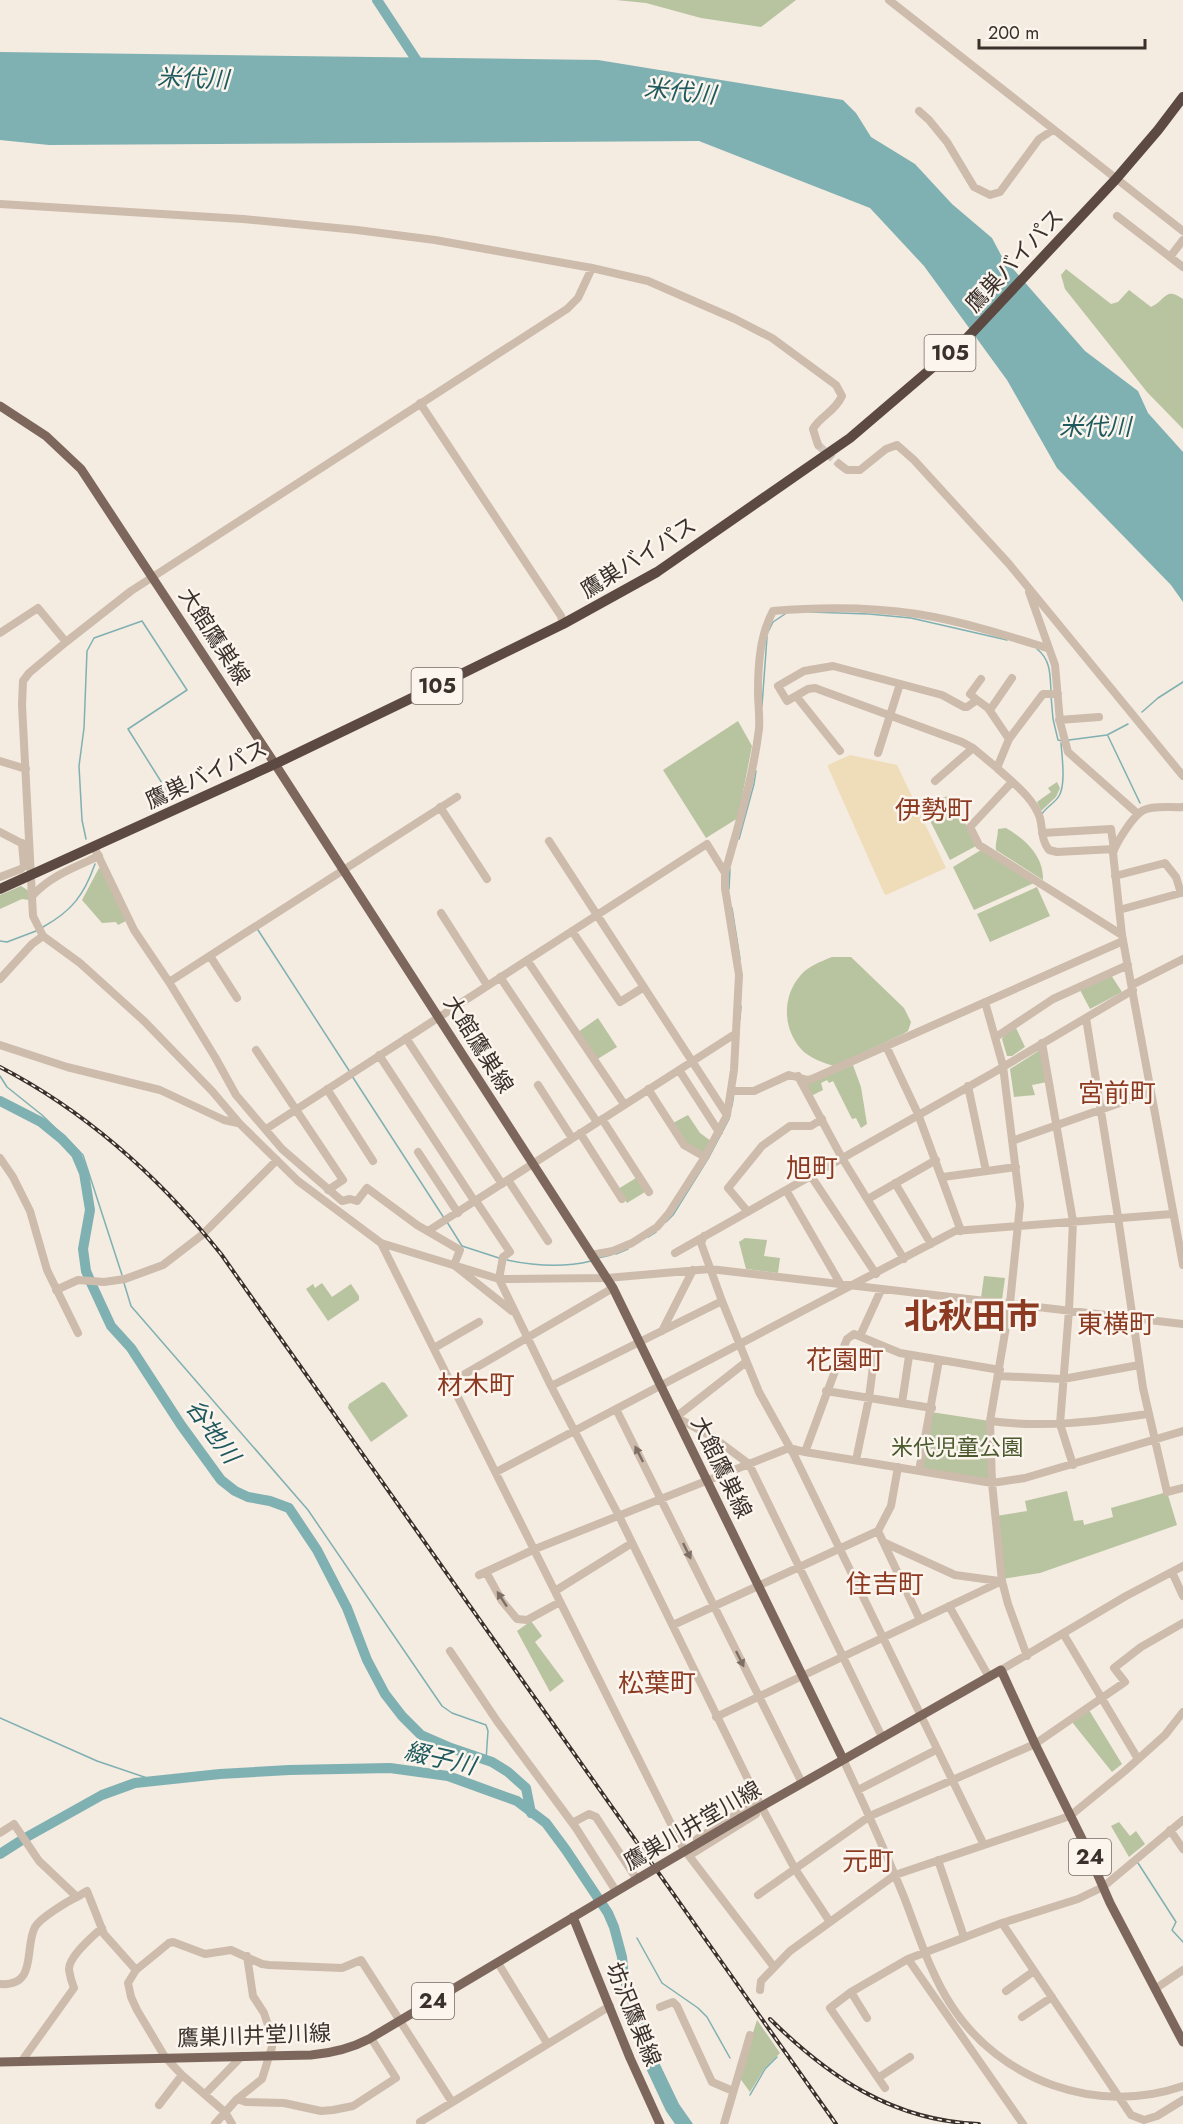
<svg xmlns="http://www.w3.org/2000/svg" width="1183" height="2124" viewBox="0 0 1183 2124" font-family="Jost,'Noto Sans JP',sans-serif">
<rect width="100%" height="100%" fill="#f4ebe1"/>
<!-- green -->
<path fill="#b8c4a0" d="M616,0H796L761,27L701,18L646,3Z
M1066,269L1111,304L1118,302L1129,290L1151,307C1166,300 1165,286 1183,299V429L1147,392L1065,289L1061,275Z
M738,721L752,746L738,818L706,838L663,770Z
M1057,782L1060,788L1056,797L1041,811L1037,802L1051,792L1048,788Z
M948,796L967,826L976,846L950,860L922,805Z
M1006,828C1025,839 1044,856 1043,880L996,850C995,843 998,837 998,829Z
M981,850L1034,883L974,910L953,867Z
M99,868L103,870L126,921L118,925L116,922L102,923L82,900Z
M21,886L29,891V900L22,899L0,909V895Z
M1037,887L1050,916L990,942L977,914Z
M832,957H851L904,1008L911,1022L908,1031L903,1034L834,1066C823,1063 813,1059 804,1052C783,1032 781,998 800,976C808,966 820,962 832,957Z
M1111,975L1122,992L1090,1009L1080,990Z
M598,1018L617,1047L596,1060L578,1032Z
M1016,1028L1025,1047L1012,1056H1007L1002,1039L1005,1034Z
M1040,1050L1047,1082L1032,1085L1035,1095L1014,1097L1010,1069Z
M853,1065L861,1087L867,1124L861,1128L856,1118L852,1119L833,1081L829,1083L827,1080L821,1083L823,1090L811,1096L802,1080L815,1081Z
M688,1115L700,1133L711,1141L704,1154L686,1143L673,1123Z
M636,1178L645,1192L627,1203L618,1189Z
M745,1238L767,1240L764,1256L780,1258L778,1273L746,1269L739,1242Z
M984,1276L1005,1278L1002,1300L981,1298Z
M322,1283L332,1297L351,1284L359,1296V1300L328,1321L306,1289L313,1284L315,1288Z
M382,1382L385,1383L408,1416L371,1442L348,1408L349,1404Z
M931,1412L990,1421L992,1483L919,1471Z
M1067,1491L1074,1521L1083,1520L1084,1525L1113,1517L1111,1508L1167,1492L1177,1525L1040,1573L1002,1579L996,1516L1027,1511L1025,1501Z
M531,1621L542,1636L535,1642L564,1681L550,1692L517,1631Z
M1089,1710L1122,1764L1112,1772L1072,1722Z
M1119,1822L1130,1836L1136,1831L1145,1844L1129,1857L1111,1826Z
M757,2020L780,2053L764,2069L750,2092L739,2077Z"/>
<!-- sand -->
<path fill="#efdcb8" d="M850,755L897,765L946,868L886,895L884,893L828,767V765Z"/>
<!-- water -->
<path fill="#7fb0b2" d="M0,52L598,60L843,100L856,113L871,137L915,164L952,204L992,238L1001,255L1085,351L1138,391L1148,413L1183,452V602L1171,585L1057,468L1007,380L924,266L870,208L699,141L49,145L0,140Z
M656,2056L679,2104L693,2124H675L666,2111L643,2062Z"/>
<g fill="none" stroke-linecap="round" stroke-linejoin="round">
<!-- stream -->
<path stroke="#7fb0b2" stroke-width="1.5" d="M810,612L869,614L911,618L1007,640
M768,632L773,622L785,614
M1037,649C1051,660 1050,675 1051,691
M1051,696L1053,719L1058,740L1062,741
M762,706L767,637
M1142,712L1158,698L1183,682
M1108,736L1140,803
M1069,740L1107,735L1128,724
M1042,814C1046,807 1055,803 1059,796C1066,784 1062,757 1061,743
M86,839L82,820L79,766L84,728L87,651L94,638L142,621L187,690L128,729L172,799
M739,839L754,784L756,771
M729,889L730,869
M732,908L740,959
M43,927C72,911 84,895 95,864
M258,930L350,1072
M0,941L7,942L36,931
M740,1019L741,1006
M0,1076L7,1087L42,1115L83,1155L122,1275
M352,1076L444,1218
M732,1106L734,1093
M447,1222L462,1246L499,1258
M666,1222L673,1215L709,1157L729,1119
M648,1237L656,1232
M616,1254L628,1249
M598,1258L611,1255
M507,1260C535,1266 563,1268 591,1261
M124,1283L131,1306L308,1510L442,1706L452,1713L486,1725L488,1731L486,1760
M0,1718L97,1761L153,1780
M1138,1863L1176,1922L1172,1930L1183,1942
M637,1938L662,1983L698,2008L707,2017L730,2058
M750,2095L765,2069L777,2057"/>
<!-- river -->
<path stroke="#7fb0b2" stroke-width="10" d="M377,0L421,67
M0,1101L41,1122L62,1139L76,1154L84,1173L90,1210L83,1249L86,1271L92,1285L111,1326L131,1348L181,1425L221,1480L235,1491L248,1497L270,1501L289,1508L317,1550L347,1608L367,1660L385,1694L402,1716L421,1735L451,1748L492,1762L508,1772L526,1788L531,1813
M0,1854L25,1838L102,1795L135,1783L220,1774L289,1770L390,1768L448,1776L517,1801L546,1823L566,1850L608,1913L614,1927L622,1957L624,1978L656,2070"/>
<!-- minor-tunnel -->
<path stroke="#cfc6bd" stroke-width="8" stroke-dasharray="8 4" stroke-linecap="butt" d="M818,445L839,464"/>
<!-- minor -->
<path stroke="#cdbbac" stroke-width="8" d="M889,0L1183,231
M919,111L929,120L947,142L974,187L990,195L1000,192L1039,139L1053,130
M0,204L243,219L357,230L435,240L592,268L648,281L735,319L772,338L836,385L842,396C834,413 821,415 813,429L818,445
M1117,216L1183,267
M1170,257L1183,240
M592,268L578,298L567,309L131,591L66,642L29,673L23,681L22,705L33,916L43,936L80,963L144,1021L212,1091L240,1124L298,1181L381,1243L499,1279L607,1278L710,1269L1183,1324
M420,403L561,616L563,624
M839,464L847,470H860L886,449L897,445L914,460L1009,564L1183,776
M1029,592L1055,665L1060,722L1068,752L1138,814
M0,633L38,608L66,642
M796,696L840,751
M977,700L970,694L981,679
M990,710L1012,678
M1059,720L1099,717
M1009,739L988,708L977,700L967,707H964L942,695L833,666L804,671L778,686L787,701L808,689L815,688L962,742L973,748L997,768L1009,739L1043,694H1058
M878,753L900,684
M0,761L26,769
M997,768C1013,783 1033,797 1040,818C1043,830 1041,840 1049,850L1057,852L1114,849L1111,829L1042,833
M935,781L973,748
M1012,782L970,827L979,845L1122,935
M440,807L487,879
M1183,807C1172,808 1154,805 1144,810C1134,814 1116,843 1113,853L1122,935L1183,1265
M0,832L25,845
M549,841L727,1115
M94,847L134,930L169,982L215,1057L236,1095L282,1149L342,1201L350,1199L357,1201L367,1188L417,1225L460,1250L454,1265L512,1311
M1115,876L1165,863L1176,877L1181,893L1119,910
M0,877L21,869L24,866L22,843
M32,896C50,876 75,867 99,856
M441,913L487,985
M572,931L620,1002L644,987
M210,956L237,998
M527,960L624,1104
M500,977L597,1122
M0,979L32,944L43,936
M169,982L457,797
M1132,985L1183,959
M985,1002L1003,1066L1020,1205L1010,1303L990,1421L992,1483L1002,1581L1008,1604L1027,1656
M1086,1018L1118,1217L1143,1388L1167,1492L1183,1488
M996,1037L1053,999L1128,965
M406,1038L502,1184
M1042,1043L1073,1221L1069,1310L1060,1424L1073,1465
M0,1045L67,1067L160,1090L224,1120L238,1123
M886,1046L918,1114L961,1231
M256,1050L343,1180L328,1190
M379,1055L475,1202
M679,1070L719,1132
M798,1076L842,1158L904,1259
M538,1085L572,1138
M968,1086L986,1171
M327,1089L373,1161
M648,1089L684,1145L705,1157
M731,1091H754L789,1075L808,1080L812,1079L1123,941
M602,1119L649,1192
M266,1129L707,844L725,873
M580,1133L622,1199
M1012,1141L1151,1092
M418,1152L458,1213
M0,1158L13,1177L30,1211L47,1270L78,1333
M811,1176L876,1274
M943,1177L1016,1167
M508,1180L548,1241
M895,1183L931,1244
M786,1190L841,1285
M868,1199L936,1160
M476,1201L510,1252L503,1257L499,1279L551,1386L619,1516L761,1806L795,1869L830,1922
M748,1212L728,1188L762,1146L790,1126H811L822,1119
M428,1231L735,1034
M704,1236L701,1243L722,1301L759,1392L794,1455L984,1845
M381,1243L683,1848L774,1967
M675,1253L991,1074L1133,990
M591,1255L613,1251L632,1243L657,1227L669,1213L705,1157L727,1115L734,1070L739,975L725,888V873C738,826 753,778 759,729C760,716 758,704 758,692C758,664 760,635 773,611C820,607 870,607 917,614C961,621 1005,635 1047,648
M56,1290L78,1280L104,1282L125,1279L163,1265L202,1235L277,1160
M662,1331L693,1270
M860,1336L881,1290
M434,1348L479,1322
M746,1362L676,1417L714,1438L749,1464L882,1737
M998,1376L1063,1379L1139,1365
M451,1382L613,1288
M551,1386L722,1301
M826,1391L932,1408
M902,1403L909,1356
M616,1409L802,1783
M990,1421C1043,1428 1095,1422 1147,1414
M805,1452L845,1344L847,1339L854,1334L900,1353L1000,1370
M856,1460L869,1398L876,1343
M919,1471L939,1360
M496,1472L955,1231L1172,1214
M878,1531L920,1620
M885,1543L955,1575L999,1581
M486,1572L502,1601L517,1619L527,1620L560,1602
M1172,1572L1183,1596
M479,1575L535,1549L789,1448L805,1452L992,1483L1025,1478L1183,1431
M555,1591L632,1543
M949,1606L989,1677
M673,1625L878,1531L891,1506L898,1467
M1064,1635L1138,1759
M450,1651L497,1721L576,1828L616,1891
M1001,1670L1126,1596L1183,1566
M716,1717L1002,1581
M843,1759C864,1805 885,1850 904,1897C918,1933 930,1973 951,2005C1000,2081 1097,2116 1183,2086
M858,1790L936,1750
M572,1823L589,1814L596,1817L634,1875
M1170,1830L1183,1849
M0,1833L14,1824L39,1861L77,1897L87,1891L104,1934L136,1970
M697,1839L752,1805L761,1806
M690,1855L756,1814
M938,1860L964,1937
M758,1895L870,1816L1035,1744L1125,1682L1114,1668L1141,1647L1183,1623
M1002,1923L1131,2115L1144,2120L1157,2116L1183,2100
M908,1959L1023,2124
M498,1963L547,2043
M0,1984C38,1987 24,1947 35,1927C40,1918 68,1901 77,1897
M1155,1989L1183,1970
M760,1990L761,1981L790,1951L895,1875L1070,1816L1126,1770L1165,1735L1183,1712
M1006,1991L1034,1971
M851,1992L867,2018
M660,2007L673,2002L677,2006L712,2082L733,2091
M1022,2017L1052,1997
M21,2062L74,1988C72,1983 70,1976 69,1970C68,1957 93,1936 102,1928
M878,2078L910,2057
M885,2088L830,2008L851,1992L908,1959L1002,1923L1078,1899L1103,1887L1183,1820
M205,2094L242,2056
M237,2099L246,2102L284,2103L321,2111L333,2110L353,2106L396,2078L371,2038
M159,2105L182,2075
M420,2122L610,2006
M215,2124L237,2099L262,2079L272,2047L273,2040L264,2013L253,1996L247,1956
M232,2124L225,2112L182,2075L165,2057L137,2010L131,1997L128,1983L136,1970L169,1943L173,1942L205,1954L231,1950L262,1964L269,1965L342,1968L361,1960L452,2102
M724,2124L750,2035"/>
<!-- major -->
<path stroke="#7d675c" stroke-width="9" d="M0,406L46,436L81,469L275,764L613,1288L843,1759
M741,1818L1001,1670L1035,1744L1083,1841L1110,1903L1183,2042
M573,1917L630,2058L660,2124
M0,2062L311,2055C333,2053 350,2049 369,2039L639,1878"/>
<!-- highway -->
<path stroke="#5c4a42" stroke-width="10" d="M0,889L275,764L445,682L563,624L657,572L850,438L967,338L1116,179L1158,130L1183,97"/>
<!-- rail casing -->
<g stroke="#3b302b" stroke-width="4">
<path id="rail" d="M0,1067C87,1112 160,1178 221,1254L836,2124
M770,2019C829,2077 893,2121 979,2124"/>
</g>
<!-- rail -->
<use href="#rail" stroke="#fbf5ee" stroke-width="1.5" stroke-dasharray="4.5" stroke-linecap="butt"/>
<!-- major-bridge -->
<path stroke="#7d675c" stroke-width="9" d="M639,1878L741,1818"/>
</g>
<!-- one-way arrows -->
<defs><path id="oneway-solid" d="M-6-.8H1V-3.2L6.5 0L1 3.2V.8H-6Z" transform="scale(1.5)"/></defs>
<g fill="#7d6f65">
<use href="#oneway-solid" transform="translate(639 1454) rotate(-117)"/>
<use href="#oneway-solid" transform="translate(687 1551) rotate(64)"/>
<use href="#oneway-solid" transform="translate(502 1599) rotate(-123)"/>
<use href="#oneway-solid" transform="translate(740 1659) rotate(64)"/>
</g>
<g text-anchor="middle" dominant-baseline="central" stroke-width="5" stroke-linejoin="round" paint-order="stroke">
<!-- shield labels -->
<g fill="#fbf5ee" stroke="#756b66" stroke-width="1.5">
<rect x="924.5" y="335" width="51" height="36" rx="4.5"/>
<rect x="411.5" y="668" width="51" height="36" rx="4.5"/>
<rect x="1069" y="1839" width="42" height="36" rx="4.5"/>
<rect x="412" y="1983" width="42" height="36" rx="4.5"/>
</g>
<g font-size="21" font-weight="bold" fill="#3b302b">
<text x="950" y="353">105</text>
<text x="437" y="686">105</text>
<text x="1090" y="1857">24</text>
<text x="433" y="2001">24</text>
</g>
<!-- street labels -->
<g font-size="22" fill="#3b302b" stroke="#fbf5ee">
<text transform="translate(1014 260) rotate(-47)">鷹巣バイパス</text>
<text transform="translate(638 557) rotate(-32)">鷹巣バイパス</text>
<text transform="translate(215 636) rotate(57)">大館鷹巣線</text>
<text transform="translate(206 774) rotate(-25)">鷹巣バイパス</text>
<text transform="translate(479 1044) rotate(58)">大館鷹巣線</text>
<text transform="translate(722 1467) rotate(64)">大館鷹巣線</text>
<text transform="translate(692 1825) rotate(-30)">鷹巣川井堂川線</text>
<text transform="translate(634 2014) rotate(68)">坊沢鷹巣線</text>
<text transform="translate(254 2035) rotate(-2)">鷹巣川井堂川線</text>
</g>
<!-- park labels -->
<g font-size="22" fill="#4a5a2e" stroke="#fbf5ee">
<text x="957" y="1447">米代児童公園</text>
</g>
<!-- water labels -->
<g font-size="24" font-style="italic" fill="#1f5a5e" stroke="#fbf5ee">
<text transform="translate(193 78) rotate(2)">米代川</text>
<text transform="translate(680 91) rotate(6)">米代川</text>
<text x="1095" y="426">米代川</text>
<text transform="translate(213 1431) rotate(54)">谷地川</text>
<text transform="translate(440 1758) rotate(13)">綴子川</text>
</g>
<!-- quarter labels -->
<g font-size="26" fill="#8c3b22" stroke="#fbf5ee">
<text x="934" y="810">伊勢町</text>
<text x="1117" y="1093">宮前町</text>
<text x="812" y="1168">旭町</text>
<text x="1116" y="1324">東横町</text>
<text x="845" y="1360">花園町</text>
<text x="476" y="1385">材木町</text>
<text x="885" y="1584">住吉町</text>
<text x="657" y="1683">松葉町</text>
<text x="868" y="1861">元町</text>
</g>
<!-- town labels -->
<g font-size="34" font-weight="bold" fill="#8c3b22" stroke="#fbf5ee">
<text x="972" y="1316">北秋田市</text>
</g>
</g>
<!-- scale -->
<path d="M979 39v9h166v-9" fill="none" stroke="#3b302b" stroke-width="3"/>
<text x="988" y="39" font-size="18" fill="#3b302b" stroke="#fbf5ee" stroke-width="4.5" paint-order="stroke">200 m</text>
</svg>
